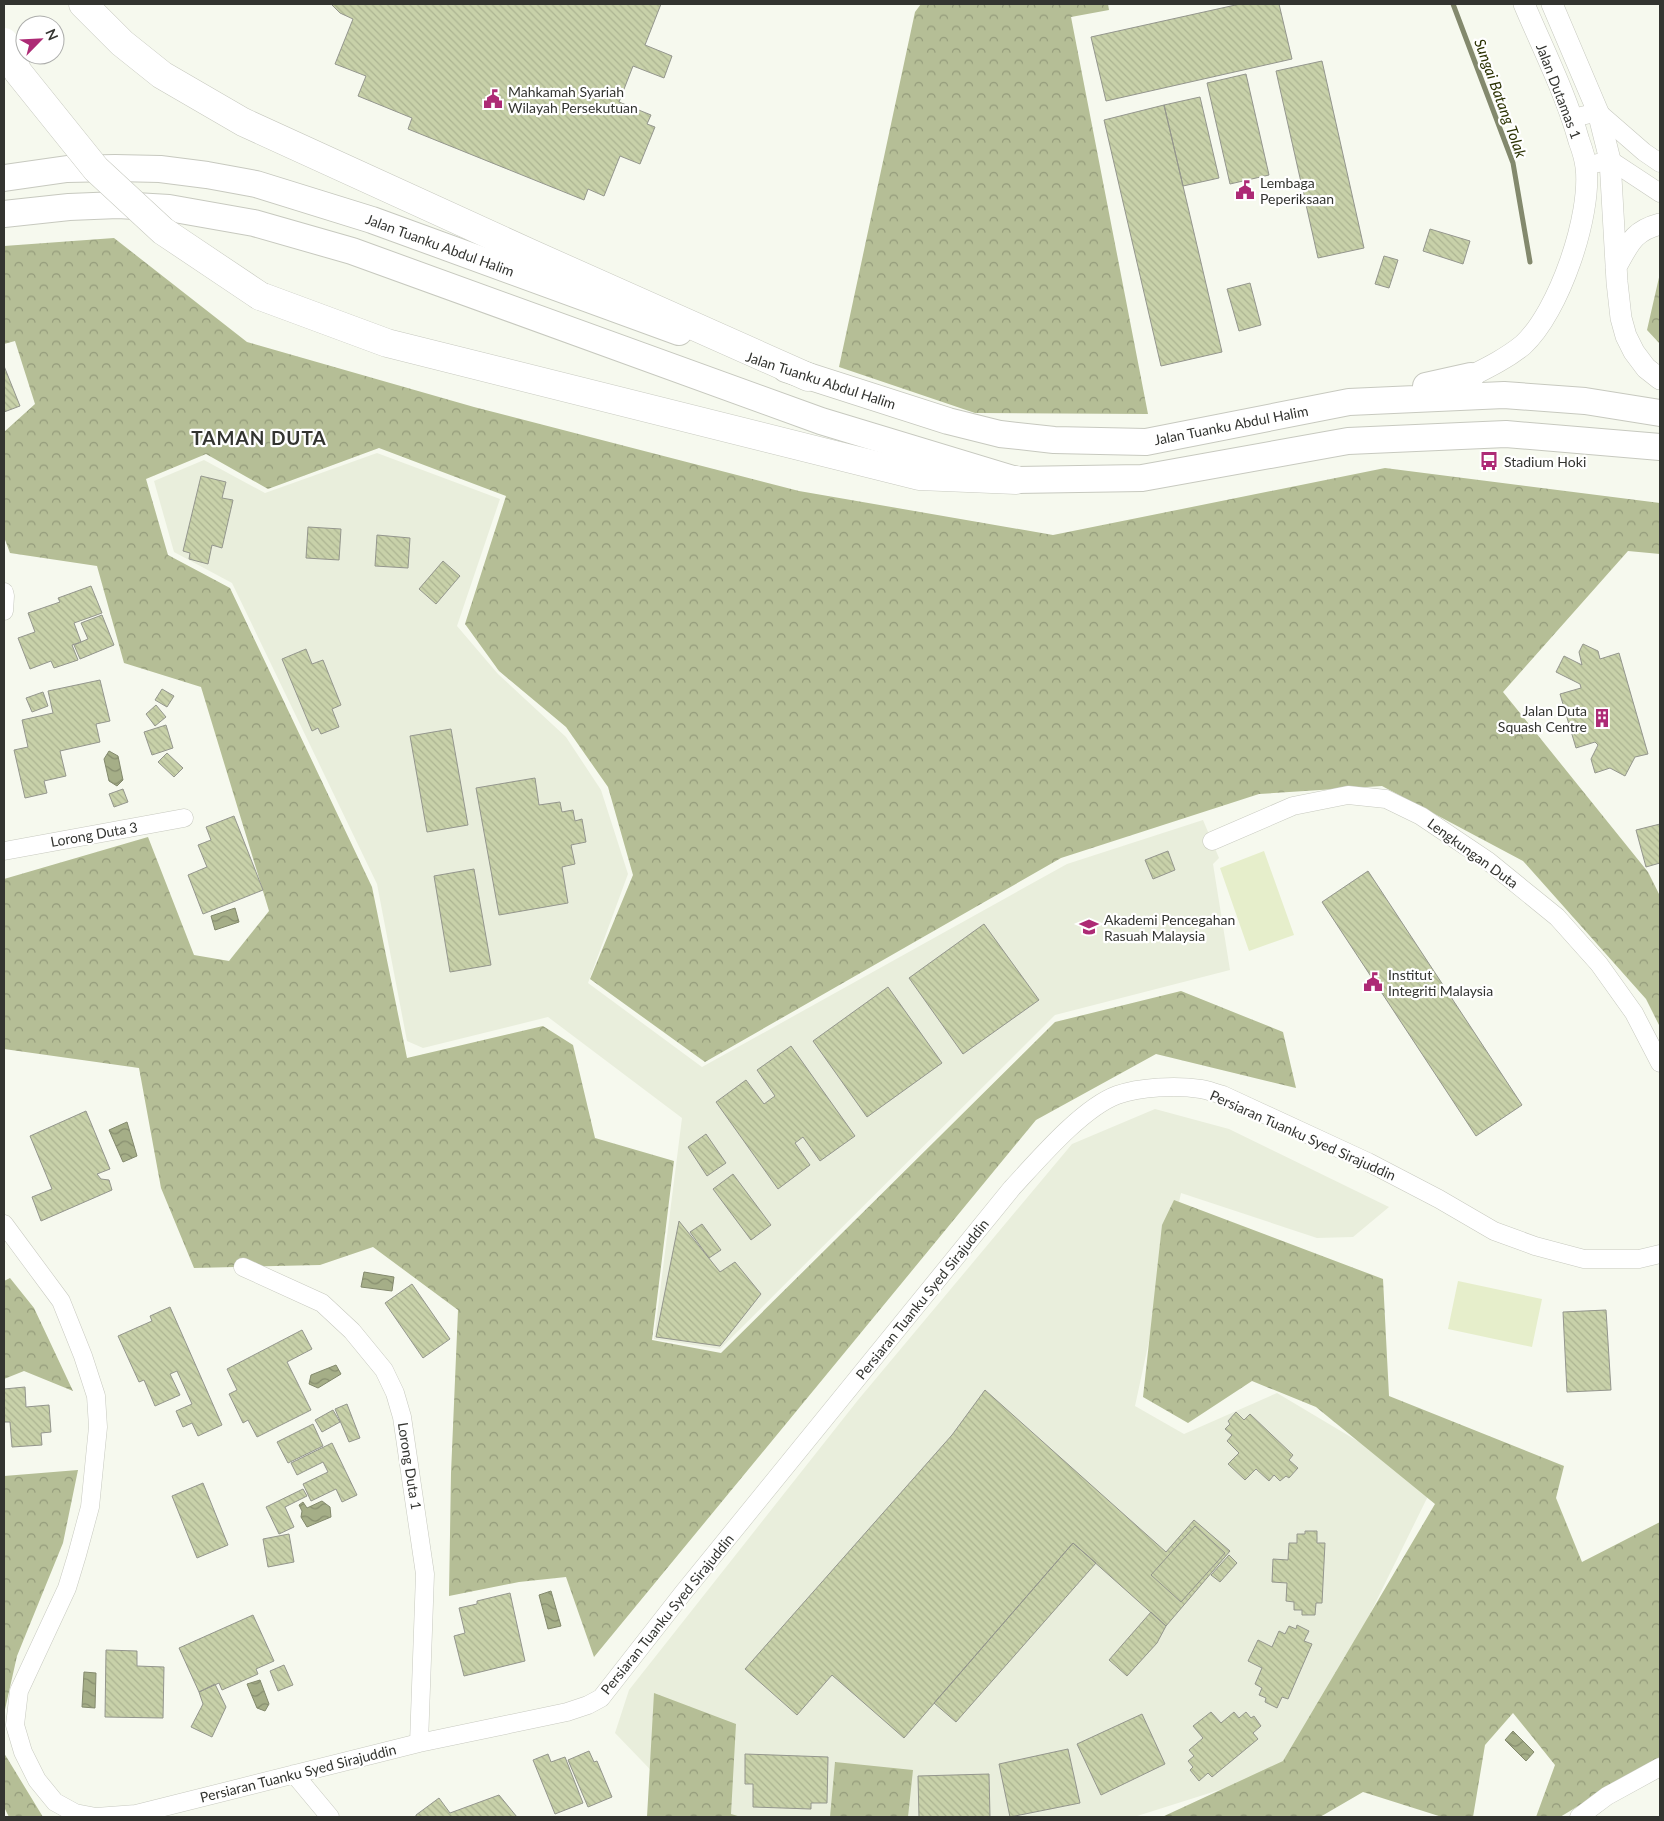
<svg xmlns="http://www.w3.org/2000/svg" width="1664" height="1821" viewBox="0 0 1664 1821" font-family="Lato,sans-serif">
<defs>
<pattern id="forest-crowns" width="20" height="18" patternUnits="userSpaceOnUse" patternTransform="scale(1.25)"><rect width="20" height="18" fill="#b5be96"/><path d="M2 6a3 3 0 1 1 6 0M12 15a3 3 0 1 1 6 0" fill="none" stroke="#949b7b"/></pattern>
<pattern id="water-waves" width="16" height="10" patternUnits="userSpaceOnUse" patternTransform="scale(1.25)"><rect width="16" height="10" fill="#a5ae87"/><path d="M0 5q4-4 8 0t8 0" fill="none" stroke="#878e6f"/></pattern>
<pattern id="building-back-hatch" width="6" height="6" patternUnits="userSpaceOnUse" patternTransform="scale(1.25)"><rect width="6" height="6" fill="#c8d1a9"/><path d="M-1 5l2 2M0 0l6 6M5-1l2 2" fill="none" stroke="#acb492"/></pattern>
</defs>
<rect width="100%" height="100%" fill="#f6f9ee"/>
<!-- built -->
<path fill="#e9eedc" d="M377,453L500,499L457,626L498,674L566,737L601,790L628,874L588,983L702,1067L1067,864L1203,820L1219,858L1213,864L1230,970L1055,1015L720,1349L654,1339L682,1118L548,1017L423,1048L407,1041L377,884L232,583L174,552L154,481L204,460L265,493Z
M1155,1109L1229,1129L1389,1207L1353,1237L1317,1238L1181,1193L1135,1406L1184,1434L1277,1393L1433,1486L1295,1766L1134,1817H696L615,1733L629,1690L858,1400L1072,1144Z"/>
<!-- forest -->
<path fill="url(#forest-crowns)" d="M921,4H1108L1109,10L1071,17L1148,414L975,413L839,367L915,12Z
M114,238L247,342L474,407L799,491L1053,535L1385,468L1660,503V554L1628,551L1503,692L1648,872L1660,896V1027L1646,999L1523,861L1382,786L1259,794L1061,858L705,1062L590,979L633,875L608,787L566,727L499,671L465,624L506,496L379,448L268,489L206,454L146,479L168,555L230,588L372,887L407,1058L543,1026L573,1045L595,1138L674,1161L652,1340L721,1353L1055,1022L1181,991L1283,1032L1296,1088L1156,1054L1036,1120L594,1657L566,1577L519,1582L449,1596L451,1473L458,1310L373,1247L320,1265L194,1268L161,1188L139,1068L4,1049V879L148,837L194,955L229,961L269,911L201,687L124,663L97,566L10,553L4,537V432L35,404L15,341L4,344V246Z
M1660,273V344L1647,330Z
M1174,1200L1383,1279L1389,1396L1564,1466L1556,1498L1582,1562L1660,1522V1757L1560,1817H1536L1555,1765L1513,1713L1485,1745L1473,1817H1442L1363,1792L1320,1817H1162L1283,1761L1435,1504L1316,1407L1252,1381L1188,1423L1143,1397L1162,1225Z
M10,1278L34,1308L73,1391L24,1371L4,1379V1281Z
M78,1470L63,1543L17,1656L4,1714V1476Z
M654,1693L736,1724L731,1814L741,1817H647Z
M4,1753L43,1817H9L4,1807Z
M835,1762L913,1770L908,1817H830Z"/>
<!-- garden -->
<path fill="#e6eecb" d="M1264,851L1294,935L1249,951L1220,868Z
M1458,1281L1542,1299L1532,1347L1448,1329Z"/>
<!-- water -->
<path fill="url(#water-waves)" stroke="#83896d" d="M109,751L118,756L123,780L117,786L109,781L104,759Z
M235,908L239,922L215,930L211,916Z
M127,1122L137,1156L123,1162L109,1130Z
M364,1272L394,1277L392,1291L361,1287Z
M336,1365L341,1374L318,1388L309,1384L311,1375Z
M322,1501L330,1507L331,1517L307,1527L301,1517L302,1511L299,1505L303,1502L307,1508Z
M551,1591L561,1626L548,1629L539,1595Z
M84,1672L96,1673L95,1708L82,1707Z
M260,1680L269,1704L265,1711L257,1708L247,1684Z
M1513,1731L1534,1752L1526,1761L1505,1740Z"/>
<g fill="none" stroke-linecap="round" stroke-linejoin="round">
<!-- stream -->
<path stroke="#83896d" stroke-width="5" d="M1453,4L1513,163L1530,262"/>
</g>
<!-- building -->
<path fill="url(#building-back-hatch)" stroke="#94968d" d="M331,4H661L645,45L672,56L664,78L633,66L619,102L651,115L647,124L655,127L640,164L620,156L604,196L588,189L584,200L408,129L412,118L358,96L366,76L335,64L353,19L340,13Z
M1240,4H1279L1292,59L1106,101L1091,37Z
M1322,61L1364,248L1318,258L1276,71Z
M1246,74L1269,175L1230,184L1207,83Z
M1200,97L1219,178L1183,186L1164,105Z
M1164,105L1222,352L1161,366L1104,120Z
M1430,229L1470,241L1463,264L1423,251Z
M1384,256L1398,260L1389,288L1375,284Z
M1250,283L1261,325L1239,331L1227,289Z
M4,366L20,406L4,412Z
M201,476L226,482L222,498L233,500L222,548L212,545L208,564L189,559L190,553L183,551Z
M308,527L341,529L339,560L306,558Z
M377,535L410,538L408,568L375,566Z
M443,561L460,576L436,604L419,589Z
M91,586L102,613L74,623L81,642L72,645L78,660L54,668L51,661L30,669L18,638L35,632L28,613L60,602L58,598Z
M102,615L114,645L80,659L74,645L88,639L81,623Z
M1583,644L1598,651L1600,659L1619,653L1648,754L1635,757L1625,776L1610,768L1595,773L1591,759L1598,745L1595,742L1576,748L1560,694L1581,688L1580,684L1556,672L1564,656L1582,665L1579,652Z
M306,649L312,664L323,660L341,705L332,709L339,727L321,734L318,728L312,731L282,659Z
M100,680L110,721L96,724L100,742L60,751L66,776L44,781L47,793L25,798L14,750L28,747L22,720L53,713L48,691Z
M162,689L174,696L167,707L155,700Z
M43,692L48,706L32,712L26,698Z
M156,705L166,717L155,726L146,714Z
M166,725L173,748L152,755L144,732Z
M451,729L468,825L427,832L410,736Z
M167,753L183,768L174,777L158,762Z
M535,778L539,805L560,802L562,812L573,810L575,821L582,819L586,842L571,845L575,864L562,867L568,903L499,915L476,788Z
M123,789L128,802L114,807L109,794Z
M234,816L263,890L203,914L188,875L207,867L198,845L211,840L206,827Z
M1660,824V863L1646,867L1636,830Z
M1168,851L1175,870L1153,879L1145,860Z
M474,869L491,965L450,972L434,876Z
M1368,871L1522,1105L1476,1136L1322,902Z
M984,924L1039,1000L963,1054L909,978Z
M888,987L942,1063L867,1117L813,1041Z
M791,1046L855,1136L820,1161L803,1137L795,1143L810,1165L778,1189L716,1102L746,1080L764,1104L775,1096L757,1070Z
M86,1111L110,1169L97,1174L101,1179L109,1180L112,1190L41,1221L32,1197L52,1189L30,1136Z
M706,1134L726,1163L707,1176L688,1147Z
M733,1174L771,1225L751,1240L713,1189Z
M679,1221L720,1272L735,1262L761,1294L720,1346L656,1337Z
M702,1224L721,1250L709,1258L690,1232Z
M412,1284L450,1339L423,1358L385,1303Z
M170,1307L222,1425L198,1436L192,1423L183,1427L176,1411L192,1404L177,1371L170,1374L180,1395L155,1406L144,1380L139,1382L118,1336L152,1321L150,1316Z
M1606,1310L1611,1390L1567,1392L1563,1312Z
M302,1330L312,1349L287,1362L311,1410L257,1437L248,1420L243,1423L229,1394L237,1390L227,1369Z
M25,1387L26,1407L49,1405L51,1432L41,1433L42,1445L12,1447L10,1422H4V1389Z
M985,1390L1166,1552L1194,1520L1230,1551L1166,1626L1073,1543L904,1738L832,1675L797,1715L745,1669L952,1435Z
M347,1404L360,1438L349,1442L335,1409Z
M333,1410L340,1422L322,1432L315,1420Z
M1236,1412L1244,1420L1250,1414L1293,1455L1289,1460L1298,1468L1289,1478L1286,1476L1280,1481L1274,1475L1269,1481L1256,1469L1245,1480L1228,1464L1239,1453L1227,1441L1232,1435L1225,1429L1230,1424L1228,1421Z
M313,1424L323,1446L288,1463L277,1442Z
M332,1443L357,1495L342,1502L336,1489L311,1501L303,1484L328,1472L323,1462L297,1475L291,1463Z
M203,1483L228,1545L197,1558L172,1496Z
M303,1489L307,1496L285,1507L294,1527L279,1534L266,1507Z
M1195,1526L1225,1553L1181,1602L1151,1575Z
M1305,1531H1317V1543H1325L1322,1603H1316L1315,1615H1302V1610H1294V1602L1286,1601L1287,1583L1272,1582L1273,1559L1288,1560L1289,1543H1297V1534H1305Z
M289,1534L294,1562L268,1567L263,1539Z
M1073,1543L1096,1563L956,1722L934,1703Z
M1229,1555L1237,1563L1220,1582L1211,1575Z
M510,1593L525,1661L464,1676L454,1636L465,1633L459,1608L477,1604V1601Z
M1151,1612L1166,1626L1157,1643L1127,1676L1109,1660Z
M253,1615L274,1661L256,1669L258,1674L222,1690L219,1683L199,1692L179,1648Z
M1297,1625L1309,1631L1304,1641L1312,1644L1288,1699L1282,1697L1277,1708L1265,1702L1266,1698L1259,1695L1262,1688L1255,1684L1262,1668L1248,1661L1258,1640L1272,1647L1279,1631L1285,1634L1289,1626L1296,1629Z
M106,1650L137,1651V1666L164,1667L163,1718L105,1717Z
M284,1665L293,1685L278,1691L270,1671Z
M215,1684L226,1707L212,1737L191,1727L203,1704L199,1692Z
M1211,1712L1221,1723L1234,1712L1239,1718L1246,1712L1251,1718L1254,1716L1261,1726L1253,1733L1258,1739L1212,1777L1208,1773L1199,1781L1190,1770L1193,1767L1188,1761L1194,1756L1189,1750L1203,1738L1193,1726Z
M1142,1714L1165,1764L1101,1795L1077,1744Z
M1068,1749L1080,1803L1010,1817L999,1764Z
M589,1751L594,1762L597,1761L612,1797L588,1807L568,1760Z
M548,1754L551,1762L565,1757L583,1803L555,1814L533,1760Z
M745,1754L828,1757L827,1803H811V1809L753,1807V1784H745Z
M989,1774L990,1817H919L918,1776Z
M499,1795L517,1817H416V1815L439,1798L450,1813Z"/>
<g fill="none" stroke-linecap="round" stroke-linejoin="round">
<!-- minor casing -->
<g stroke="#c7c9bf" stroke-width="19">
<path id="minor" d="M1573,118L1598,112L1644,152L1660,163
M1586,166L1610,160L1660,193
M4,592L5,596L4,611
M1212,841L1293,806L1348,795L1386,799L1421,816L1488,861L1557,917L1599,964L1634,1013L1660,1063
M4,851L184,818
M4,1224L61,1301L83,1356L96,1396L98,1427L90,1507L77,1555L67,1588L19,1691L15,1725L23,1752L37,1780L55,1802L75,1813L96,1817L136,1814L419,1743L567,1712L588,1705L601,1698L683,1593L1012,1188C1038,1160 1082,1108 1117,1095C1140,1087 1176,1085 1201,1089C1208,1090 1215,1093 1223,1095L1368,1162L1439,1199L1494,1231L1535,1246L1584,1259H1639L1660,1254
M243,1267L322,1303L352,1331L384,1370L395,1393L402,1417L425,1574L419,1743
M294,1774L330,1817
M1579,1817L1607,1796L1660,1767"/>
</g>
<!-- tertiary casing -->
<g stroke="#c7c9bf" stroke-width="22">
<path id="tertiary" d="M1552,4L1598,112L1610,160L1617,282L1621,318L1626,336L1634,352L1646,368L1660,379
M1616,267C1629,244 1633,231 1660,224
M1471,376C1489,367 1507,358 1523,345C1559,312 1592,215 1586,167C1585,158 1582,149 1579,141C1566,94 1543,49 1524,4"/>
</g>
<!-- primary casing -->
<g stroke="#c7c9bf" stroke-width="28">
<path id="primary" d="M4,178L67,169L115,168L160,169L207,175L256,184L372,220L679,332
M4,214L69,207L118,205L169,208L254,223L352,251L821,421L1016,480L1142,478L1348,441L1506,434L1660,447
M786,369L948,421L1000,434L1054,440L1146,442L1349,402L1504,395L1585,401L1660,413
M1426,386L1471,376"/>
</g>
<!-- motorway casing -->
<g stroke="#c7c9bf" stroke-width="29">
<path id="motorway" d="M83,4L122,43L162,75L243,122L532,254L808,377
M260,296L387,343L919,476L1016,480"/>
</g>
<!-- minor -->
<use href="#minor" stroke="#fff" stroke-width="18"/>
<!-- tertiary -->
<use href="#tertiary" stroke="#fff" stroke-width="21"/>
<!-- primary -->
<use href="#primary" stroke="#fff" stroke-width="26"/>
<!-- motorway -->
<use href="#motorway" stroke="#fff" stroke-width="28"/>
<!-- motorway-bridge casing -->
<g stroke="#c7c9bf" stroke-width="29" stroke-linecap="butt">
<path id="motorway-bridge" d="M4,42L18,72L96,169L163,231L260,296"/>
</g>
<!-- motorway-bridge -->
<use href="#motorway-bridge" stroke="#fff" stroke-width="28"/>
</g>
<!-- icons -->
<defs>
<g id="civic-bare" transform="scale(1.5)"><path d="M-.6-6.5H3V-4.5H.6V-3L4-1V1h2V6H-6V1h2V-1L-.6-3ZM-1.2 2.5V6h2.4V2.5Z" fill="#ad2a75" stroke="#fff" stroke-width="2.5" paint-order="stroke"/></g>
<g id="bus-bare" transform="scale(1.5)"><path d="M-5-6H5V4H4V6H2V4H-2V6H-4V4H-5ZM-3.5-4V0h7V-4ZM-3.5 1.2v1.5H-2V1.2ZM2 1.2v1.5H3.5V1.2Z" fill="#ad2a75" stroke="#fff" stroke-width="2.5" paint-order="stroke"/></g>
<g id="building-bare" transform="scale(1.5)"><path d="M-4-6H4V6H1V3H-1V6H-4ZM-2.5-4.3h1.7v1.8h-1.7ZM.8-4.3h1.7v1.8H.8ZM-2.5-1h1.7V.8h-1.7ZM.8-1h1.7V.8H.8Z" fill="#ad2a75" stroke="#fff" stroke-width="2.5" paint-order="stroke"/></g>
<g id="school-bare" transform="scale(1.5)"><path d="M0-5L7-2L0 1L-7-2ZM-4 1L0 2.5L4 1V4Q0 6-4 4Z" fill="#ad2a75" stroke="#fff" stroke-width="2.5" paint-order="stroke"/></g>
</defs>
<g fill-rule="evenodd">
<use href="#civic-bare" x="493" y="99"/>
<use href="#civic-bare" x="1245" y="190"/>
<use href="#bus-bare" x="1489" y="461"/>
<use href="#building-bare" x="1602" y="718"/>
<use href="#school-bare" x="1089" y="927"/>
<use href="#civic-bare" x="1373" y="982"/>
</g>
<g text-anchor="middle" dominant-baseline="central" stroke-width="4.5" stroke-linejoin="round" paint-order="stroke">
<!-- poi labels -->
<g font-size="14" fill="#333430" stroke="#fff" text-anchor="start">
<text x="508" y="91">Mahkamah Syariah<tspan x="508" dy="16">Wilayah Persekutuan</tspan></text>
<text x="1260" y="182">Lembaga<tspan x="1260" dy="16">Peperiksaan</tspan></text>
<text x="1504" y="461">Stadium Hoki</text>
<text x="1587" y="710" text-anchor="end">Jalan Duta<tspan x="1587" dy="16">Squash Centre</tspan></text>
<text x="1104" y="919">Akademi Pencegahan<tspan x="1104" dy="16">Rasuah Malaysia</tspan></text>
<text x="1388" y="974">Institut<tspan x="1388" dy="16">Integriti Malaysia</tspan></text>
</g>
<!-- street labels -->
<g font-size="14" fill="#333430" stroke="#fff">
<text transform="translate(1559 91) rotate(69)">Jalan Dutamas 1</text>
<text transform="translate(440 245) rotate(20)">Jalan Tuanku Abdul Halim</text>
<text transform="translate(821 380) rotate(18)">Jalan Tuanku Abdul Halim</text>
<text transform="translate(1231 425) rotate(-11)">Jalan Tuanku Abdul Halim</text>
<text transform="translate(94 834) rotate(-10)">Lorong Duta 3</text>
<text transform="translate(1473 853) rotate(36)">Lengkungan Duta</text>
<text transform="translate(1303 1135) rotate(24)">Persiaran Tuanku Syed Sirajuddin</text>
<text transform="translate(922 1299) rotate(-51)">Persiaran Tuanku Syed Sirajuddin</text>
<text transform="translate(410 1466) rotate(81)">Lorong Duta 1</text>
<text transform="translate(667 1614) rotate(-51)">Persiaran Tuanku Syed Sirajuddin</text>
<text transform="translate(298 1773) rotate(-14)">Persiaran Tuanku Syed Sirajuddin</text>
</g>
<!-- water labels -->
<g font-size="15" font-style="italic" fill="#2a3101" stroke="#fff">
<text transform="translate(1501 98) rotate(70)">Sungai Batang Tolak</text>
</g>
<!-- district labels -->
<g font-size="19" font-weight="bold" letter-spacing="1" fill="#333430" stroke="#fff">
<text x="259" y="437">TAMAN DUTA</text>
</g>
</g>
<!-- border -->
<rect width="1664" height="1821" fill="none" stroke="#333430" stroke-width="10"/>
<!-- north arrow -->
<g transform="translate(40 40) rotate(66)"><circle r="24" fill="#ffffff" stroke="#adaeac"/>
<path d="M0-4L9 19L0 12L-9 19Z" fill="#ad2a75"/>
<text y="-8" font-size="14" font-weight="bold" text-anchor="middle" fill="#333430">N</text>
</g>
</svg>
